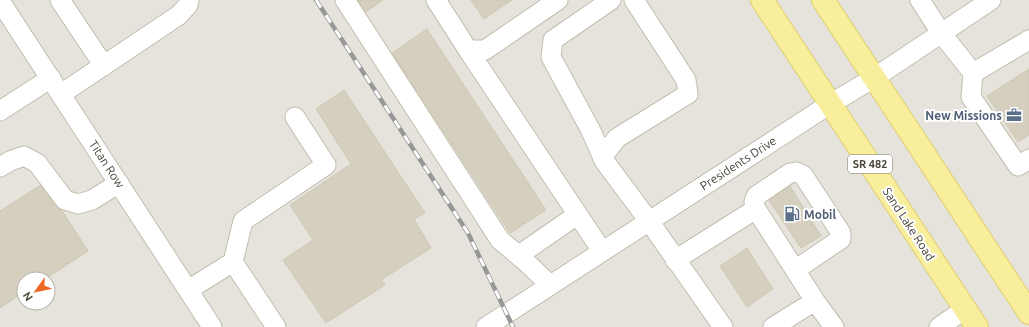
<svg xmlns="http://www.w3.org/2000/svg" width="1029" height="327" viewBox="0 0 1029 327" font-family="Ubuntu,sans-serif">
<rect width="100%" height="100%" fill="#f3f2e9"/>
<!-- industrial -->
<path fill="#e6e3dd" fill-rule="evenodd" d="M0,0H1029V327H0ZM24,279H48V303H24Z"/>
<!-- building -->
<path fill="#d4cfbe" stroke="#cfc8b2" d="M356,0H383L364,13Z
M471,0H512L484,19Z
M427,29L546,210L510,233L392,53Z
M1029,69V135L1018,142L987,96Z
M344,90L425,213L414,219L431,248L381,280L385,285L326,323L283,260L313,240L290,205L351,164L316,109Z
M44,183L88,251L45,279H24V292L0,308V211Z
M790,186L821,236L801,248L769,200Z
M747,248L773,289L747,307L720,266Z"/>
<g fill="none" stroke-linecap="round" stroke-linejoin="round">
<!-- minor casing -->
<g stroke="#c1beae" stroke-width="21">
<path id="minor" d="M60,0L104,66
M345,0L500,240L525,261L550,285
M436,0L468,50H485L558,0
M611,0L553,40L551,57L590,129L605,162L649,221L723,327
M920,0L941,33L973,73L1029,40
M0,1L212,327
M468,50L602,251
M973,73L971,97L1018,166L1029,159
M61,94L179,15L188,5L189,0
M0,111L51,78
M602,157L617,138L688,94L686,80L634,0
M0,167L10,161L24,156L37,163L65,200L78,204L92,200L119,183
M756,209L754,202L756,196L790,173L796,172L803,175L841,233V239L795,270
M519,255L577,215
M675,260L756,209L815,301
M233,262L276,327
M188,290L233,262L243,221L326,165L295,117
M486,327L830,104L874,78L991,0
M773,327L815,301L834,327
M939,327L965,309"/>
</g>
<!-- major casing -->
<g stroke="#decf6c" stroke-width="24">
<path id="major" d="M762,0L977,327
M823,0L1029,313"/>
</g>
<!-- minor -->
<use href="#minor" stroke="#fff" stroke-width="19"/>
<!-- major -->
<use href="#major" stroke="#f9ee9c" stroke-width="22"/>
<!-- rail casing -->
<g stroke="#979797" stroke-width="4.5">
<path id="rail" d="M316,0L468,233L513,327"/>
</g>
<!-- rail -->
<use href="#rail" stroke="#fff" stroke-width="3" stroke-dasharray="9" stroke-linecap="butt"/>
</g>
<!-- icons -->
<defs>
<g id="office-bare" transform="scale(1.2)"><path d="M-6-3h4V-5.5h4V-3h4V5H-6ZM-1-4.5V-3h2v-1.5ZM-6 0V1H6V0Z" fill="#5c6f8a" stroke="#fff" stroke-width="2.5" paint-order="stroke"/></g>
<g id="fuel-bare" transform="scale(1.2)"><path d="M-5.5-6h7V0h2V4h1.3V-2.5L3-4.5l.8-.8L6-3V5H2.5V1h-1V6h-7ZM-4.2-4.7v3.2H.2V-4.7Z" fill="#5c6f8a" stroke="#fff" stroke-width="2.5" paint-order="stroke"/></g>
</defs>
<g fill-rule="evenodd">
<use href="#office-bare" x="1014" y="115"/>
<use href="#fuel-bare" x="792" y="214"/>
</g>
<g text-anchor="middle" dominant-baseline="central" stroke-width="4" stroke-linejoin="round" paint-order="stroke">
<!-- shield labels -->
<rect fill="#fff" stroke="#7e7b73" stroke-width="1" x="848" y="155" width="44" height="18" rx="3"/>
<g font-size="11" font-weight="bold" fill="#464337">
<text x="870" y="164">SR 482</text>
</g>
<!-- service labels -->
<g font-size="12" font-weight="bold" fill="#4e5e75" stroke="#fff" text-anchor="end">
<text x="1002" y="115">New Missions</text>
<text x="804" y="214" text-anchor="start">Mobil</text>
</g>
<!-- street labels -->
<g font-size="12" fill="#464337" stroke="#fff">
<text transform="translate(738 163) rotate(-33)">Presidents Drive</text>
<text transform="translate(107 164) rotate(57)">Titan Row</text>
<text transform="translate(909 224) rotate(57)">Sand Lake Road</text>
</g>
</g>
<!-- north arrow -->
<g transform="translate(36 291) rotate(237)"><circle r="19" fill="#ffffff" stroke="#b5b4af"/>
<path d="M0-3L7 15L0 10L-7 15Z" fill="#ee6524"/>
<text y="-6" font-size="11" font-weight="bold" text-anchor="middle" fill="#464337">N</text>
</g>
</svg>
